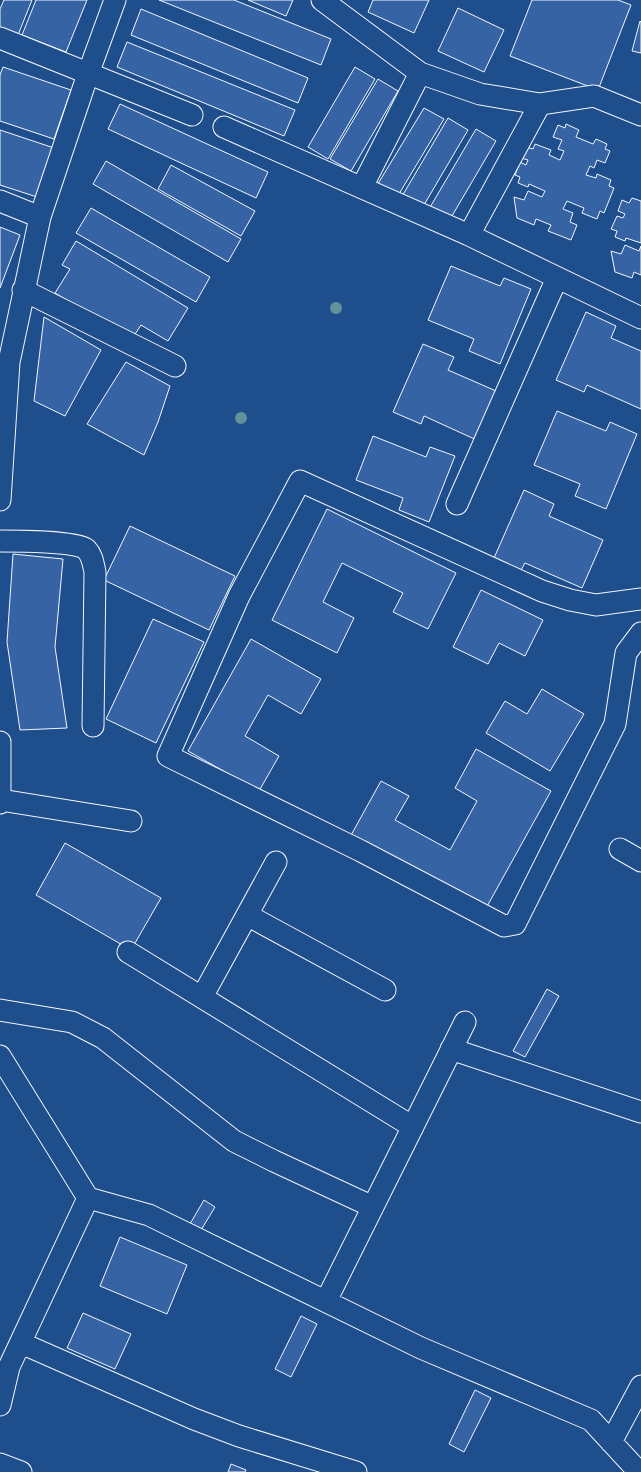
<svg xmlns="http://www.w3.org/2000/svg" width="641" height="1472" viewBox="0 0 641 1472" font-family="'Varela Round',sans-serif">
<rect width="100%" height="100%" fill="#1f4e8c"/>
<!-- building -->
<path fill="#3563a3" stroke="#f2f6ff" d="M4,0H32L18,35L0,28V9Z
M36,0H87L66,52L22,35Z
M159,0H234L331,39L321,65Z
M248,0H293L286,16Z
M373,0H429L414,33L368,12Z
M532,0H618L631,5L598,90L510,56Z
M458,8L504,30L484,72L438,51Z
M141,9L308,78L298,103L131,35Z
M640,21L641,22V53L632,51Z
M127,42L295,110L284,136L117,67Z
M3,67L71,90L54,139L0,121V75Z
M355,67L375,79L328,159L308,147Z
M378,79L398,91L351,171L330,159Z
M120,104L268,172L256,198L108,129Z
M424,108L444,119L396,199L376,187Z
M448,118L468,130L421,210L401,198Z
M566,124L579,130L576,137L593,144L596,139L607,144L605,149L610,151L605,163L597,160L594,168L590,166L586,175L596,178L597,174L611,180L609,186L614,188L604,213L600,211L597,219L582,213L584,208L567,201L563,209L573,213L570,222L577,225L571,240L548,231L551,225L536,219L534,225L517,218L514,197L524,200L528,191L542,197L545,191L529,184L528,187L518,183L520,177L515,175L520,162L526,165L528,160L521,158L526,147L533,149L535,144L551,150L549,155L560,160L564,151L558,149L562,140L553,137L558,125L565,128Z
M476,129L496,141L449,221L429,209Z
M0,130L54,148L37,197L0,185Z
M106,161L241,239L228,262L93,184Z
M171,165L255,211L241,236L158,189Z
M632,198L641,201V243L626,238L625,241L615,237L617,231L611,229L617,216L623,218L625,214L618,211L622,200L629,203Z
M91,208L210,277L196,302L76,233Z
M0,227L20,235L0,288Z
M76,241L188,308L168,341L141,325L132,339L55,293L70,269L62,265Z
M625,245L639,251L641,246V275L634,272L632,278L615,272L611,251L621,254Z
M451,266L500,286L504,278L531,289L500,364L469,351L474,339L428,320Z
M586,312L616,326L611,338L641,351V409L587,385L584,392L556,380Z
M44,317L101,350L65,416L34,401Z
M423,344L454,357L448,370L503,394L481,442L424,416L421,424L393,412Z
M126,362L170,386L158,422L144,455L87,424Z
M557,411L606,431L610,422L637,434L606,509L575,496L580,484L534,465Z
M373,436L426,457L430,447L455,456L429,522L399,510L403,498L356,480Z
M524,490L554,504L549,516L603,540L582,588L525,563L521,570L494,558Z
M327,509L456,573L428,629L393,612L403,593L342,563L323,602L354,618L337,653L272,620Z
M130,526L235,576L209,630L104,580Z
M13,554L63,559L55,647L67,728L20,730L7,642Z
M481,590L543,620L525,656L499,643L488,664L453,647Z
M153,619L204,642L156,743L106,719Z
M251,639L321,679L301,714L268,695L245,736L279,756L259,791L188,751Z
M542,689L584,714L550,771L486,733L505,701L527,714Z
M476,749L551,791L485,910L350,837L381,781L409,796L395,820L450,850L477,801L455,788Z
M65,843L161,898L131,950L36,895Z
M547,989L559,996L525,1057L513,1051Z
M204,1200L215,1207L198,1235L187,1229Z
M120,1237L187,1265L167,1314L100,1286Z
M83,1313L131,1334L115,1369L67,1348Z
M301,1316L317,1324L291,1377L275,1369Z
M475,1390L491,1398L464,1452L449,1444Z
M231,1464L246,1470L245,1472H228Z"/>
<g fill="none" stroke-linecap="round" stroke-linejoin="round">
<!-- minor casing -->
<g stroke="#f2f6ff" stroke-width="23">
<path id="minor" d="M322,0L420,73L480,94L540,104L594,96L641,115
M0,38L192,115
M224,127L469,235L641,318
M362,187L420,73
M0,201L40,217
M469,235L540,104
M23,290L175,366
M0,500L9,362L40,217L88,74L115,0
M457,504L557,278
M0,541C16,541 77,541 86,549C93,556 93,564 95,572L93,726
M641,599L596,605L570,600L542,591L300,481L239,596L168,756L361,851L504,926L515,924L615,724L626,653L641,633
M0,742V803
M1,800L131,821
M620,849L641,861
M247,915L385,990
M128,952L413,1127
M202,997L276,862
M0,1010L72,1022L103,1038L234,1141L274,1161L373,1207
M451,1049L641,1112
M0,1056L88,1198L9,1367L0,1405
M88,1198L149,1215L421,1348L591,1420L639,1472
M326,1301L465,1022
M21,1343L194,1419L239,1436L356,1472
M611,1442L641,1386
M0,1464L21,1472"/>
</g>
<!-- minor -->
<use href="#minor" stroke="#1f4e8c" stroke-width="21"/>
</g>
<!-- trees -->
<g fill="#61919a">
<circle cx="336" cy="308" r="6"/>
<circle cx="241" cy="418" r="6"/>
</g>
</svg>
